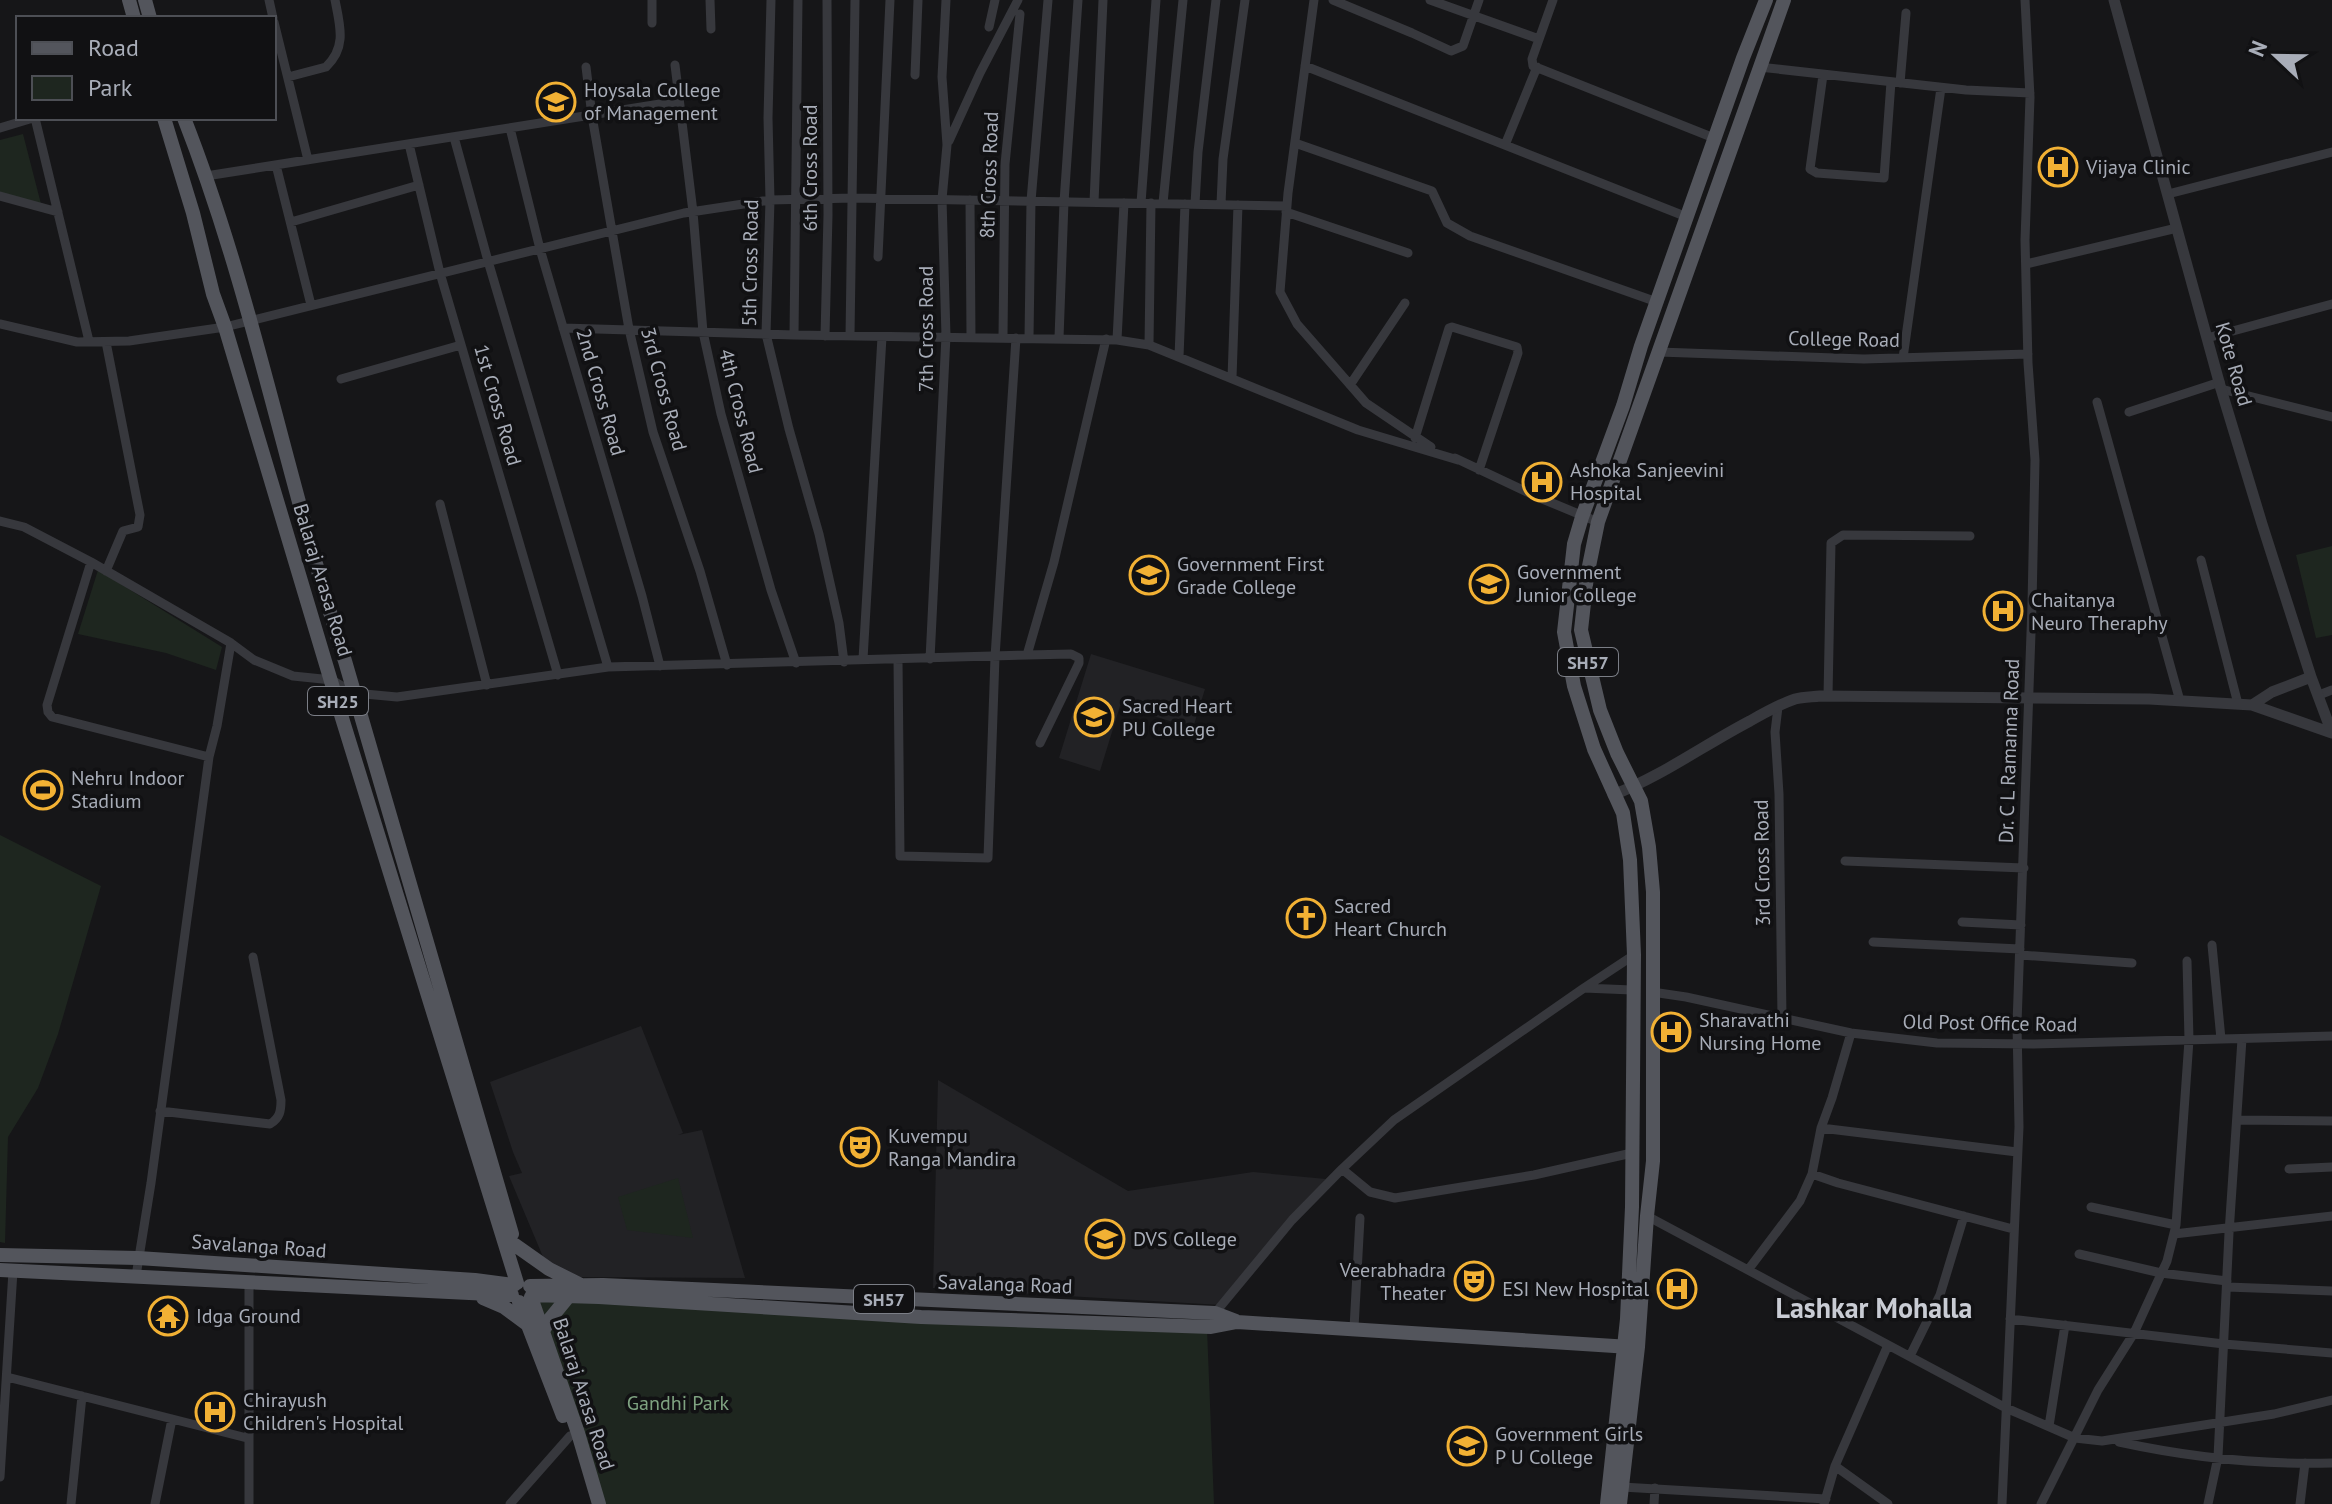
<svg xmlns="http://www.w3.org/2000/svg" width="2332" height="1504" viewBox="0 0 2332 1504" font-family="'PT Sans',sans-serif">
<rect width="100%" height="100%" fill="#161618"/>
<!-- built -->
<path fill="#222225" d="M1091,654L1205,689L1193,728L1120,706L1100,771L1059,758Z
M641,1026L683,1133L678,1135L702,1130L745,1278L579,1277L546,1264L509,1176L522,1173L513,1152L490,1082Z
M938,1080L1128,1191L1253,1172L1326,1179L1221,1305L933,1288Z"/>
<!-- green -->
<path fill="#1e261f" d="M23,134L41,204L0,193V140Z
M2332,546V635L2316,638L2296,555Z
M98,570L222,647L216,670L166,653L78,634Z
M0,835L101,886L58,1034L38,1088L8,1137L5,1243L0,1242Z
M678,1178L693,1238L627,1230L618,1197Z
M537,1293L1207,1329L1214,1504H601Z"/>
<g fill="none" stroke-linecap="round" stroke-linejoin="round">
<!-- minor -->
<path stroke="#37383d" stroke-width="9" d="M269,0L273,18
M710,0L711,29
M771,0L768,118L770,200L766,334L789,429L819,534L839,623L844,662
M1314,0L1288,193L1280,292L1297,324L1366,403L1431,447
M1333,0L1412,33L1451,51L1463,46L1479,0
M1430,0L1539,39
M1553,0L1532,59L1533,66L1714,138
M274,22L308,160
M652,23V0
M989,27L995,0
M675,65L693,212L703,332L721,414L771,590L796,663
M1305,66L1687,217
M586,67L592,116L629,329L653,432L700,571L727,665
M1759,67L1966,90L2030,93
M915,75L918,0
M1823,75L1810,169L1817,173L1884,178L1891,82
M288,77L326,67C347,47 340,26 335,0
M1900,83L1906,13
M35,118L89,341
M0,128L33,118
M510,128L540,249L642,596L660,666
M454,137L488,261L608,667
M949,141L980,73L1018,0
M1295,143L1432,191L1447,223L1470,236L1657,302
M409,144L440,273L558,675
M1505,145L1537,67
M276,165L311,305
M206,176L679,101
M2168,194L2332,152
M0,196L58,212
M970,200L971,337
M1094,202L1103,0
M1141,203L1156,0
M1163,203L1183,0
M1195,204L1198,152L1216,0
M1221,204L1223,159L1245,0
M1286,212L1408,253
M291,222L419,185
M878,257L890,0
M2026,264L2177,228
M0,324L77,342L129,341L225,327L684,213L770,200L853,198L1287,206
M563,328L794,335L1117,340L1149,345L1358,430L1458,460
M794,335L798,0
M825,336L828,215L827,0
M850,336L855,0
M1003,337L1005,164L1020,14
M1029,338L1031,201L1048,0
M1059,338L1064,202L1078,0
M2207,338L2332,304
M1117,340L1124,203
M1149,345L1151,203
M1659,352L1864,359L2028,354
M1179,357L1185,204
M1903,358L1941,88
M1232,378L1238,205
M341,379L461,345
M1350,385L1405,303
M2221,389L2332,417
M2097,402L2180,701
M2129,412L2220,382
M1415,438L1449,328L1452,327L1517,347L1518,353L1479,470
M1455,458L1540,498L1598,522
M440,504L487,685
M0,521L24,527L91,562
M2201,560L2238,704
M106,571L123,531L138,527L140,515L106,342
M1027,655L1071,654L1079,658V663L1040,743
M863,659L882,337
M930,659L946,336L942,199L947,145L942,77L946,0
M898,660L900,856L988,858L995,657L1016,338
M2319,695L2332,690
M1828,696L1831,543L1843,535L1970,536
M1778,707L1775,732L1779,794L1782,1018
M209,757L52,717L48,712L47,705L91,562L231,643
M1845,861L2024,868
M1962,922L2021,925
M1873,942L2020,949
M2212,945L2221,1039
M2020,955L2132,963
M1584,988L1634,955
M1652,992L1686,997L1851,1033L1937,1043L2034,1044L2332,1036
M160,1111L270,1124C280,1118 281,1111 281,1100L253,957
M2237,1120L2332,1121
M1821,1128L2017,1152
M1342,1169L1370,1192L1395,1198L1534,1175L1632,1153
M2289,1169L2332,1167
M1812,1174L1838,1183L2013,1229
M2091,1207L2176,1225
M1647,1216L2006,1408L2075,1438L2102,1441L2274,1414L2332,1400
M2174,1234L2332,1216
M2079,1254L2161,1273L2227,1281
M1748,1270L1800,1201L1812,1174L1821,1128L1832,1098L1851,1033
M136,1276L151,1183L209,757L217,726L231,643L254,660L293,676L332,680L354,693L397,697L608,667L1027,655L1054,562L1106,339
M249,1281V1504
M2227,1287L2332,1291
M1214,1318L1215,1313L1292,1220L1342,1169L1394,1120L1584,988L1632,990
M2010,1319L2224,1344L2332,1353
M1354,1328L1360,1218
M1910,1356L1940,1295L1964,1216
M7,1377L247,1438
M2049,1426L2065,1325
M2119,1442C2188,1457 2261,1465 2332,1463
M1835,1466L1888,1504
M0,1477L13,1271
M1622,1487L1826,1499
M71,1504L82,1396
M155,1504L172,1419
M510,1504L570,1436L578,1433
M1654,1504L1655,1488
M1824,1504L1835,1466L1888,1345
M2002,1504L2019,1127L2017,1024L2032,605L2035,460L2028,363L2025,240L2030,97L2025,0
M2041,1504L2098,1390L2134,1333L2167,1261L2176,1225L2189,1040L2187,961
M2208,1504L2218,1457L2229,1233L2242,1039
M2300,1504L2305,1463"/>
<!-- tertiary -->
<path stroke="#37383d" stroke-width="11" d="M2114,0L2221,389L2262,524L2311,677L2332,733
M2252,705L2272,692L2311,677
M1613,795C1662,776 1704,745 1750,721C1764,713 1780,704 1795,699C1803,697 1812,697 1820,696L2149,699L2252,705L2332,733"/>
<!-- primary -->
<path stroke="#53555c" stroke-width="14" d="M129,0L134,18
M145,0L150,18
M164,118L193,213L213,294L225,327L342,718L517,1283
M184,118C253,294 287,481 345,661L512,1234
M515,1245L549,1269L579,1284
M0,1255L138,1258L475,1280L514,1285
M0,1270L512,1295
M530,1286L603,1285L1215,1313L1236,1321
M532,1295L599,1297L921,1317L1211,1327L1237,1322L1630,1347
M531,1297L578,1433L599,1504
M483,1298L504,1307L527,1324
M519,1302L563,1416
M543,1331L550,1319L568,1297
M1607,1504L1627,1319L1632,1207L1634,955L1630,860L1623,813L1594,749L1574,686L1564,632L1574,544L1582,517L1623,406L1641,346L1743,58L1766,0
M1620,1504L1638,1347L1647,1216L1653,1161V892L1649,847L1641,801L1617,753L1600,710L1581,630L1587,576L1598,522L1784,0"/>
</g>
<!-- icons -->
<defs>
<g id="university-ring" transform="scale(2)"><circle r="9.5" fill="#111113" stroke="#f2b134" stroke-width="1.5"/><path d="M0-5L7-2L0 1L-7-2ZM-4 1L0 2.5L4 1V4Q0 6-4 4Z" fill="#f2b134"/></g>
<g id="hospital-ring" transform="scale(2)"><circle r="9.5" fill="#111113" stroke="#f2b134" stroke-width="1.5"/><path d="M-5-5h3v3.5h4V-5h3V5h-3V1.5h-4V5h-3Z" fill="#f2b134"/></g>
<g id="stadium-ring" transform="scale(2)"><circle r="9.5" fill="#111113" stroke="#f2b134" stroke-width="1.5"/><path d="M0-5a6.5 5 0 1 0 0 10a6.5 5 0 1 0 0-10ZM-3.5-1.8h7v3.6h-7Z" fill="#f2b134"/></g>
<g id="church-ring" transform="scale(2)"><circle r="9.5" fill="#111113" stroke="#f2b134" stroke-width="1.5"/><path d="M-1.2-6h2.4v3.5h3.3v2.4h-3.3V6h-2.4V-.1h-3.3v-2.4h3.3Z" fill="#f2b134"/></g>
<g id="theatre-ring" transform="scale(2)"><circle r="9.5" fill="#111113" stroke="#f2b134" stroke-width="1.5"/><path d="M-5-5.5Q0-4 5-5.5V0Q5 5 0 6Q-5 5-5 0ZM-3.3-2.5H-1v1.5H-3.3ZM1-2.5H3.3v1.5H1ZM-2.8 1Q0 5.5 2.8 1Z" fill="#f2b134"/></g>
<g id="temple-ring" transform="scale(2)"><circle r="9.5" fill="#111113" stroke="#f2b134" stroke-width="1.5"/><path d="M0-6L5-2H3V0L6.5 2.5H4V6H1.5V3h-3V6H-4V2.5H-6.5L-3 0V-2H-5Z" fill="#f2b134"/></g>
</defs>
<g fill-rule="evenodd">
<use href="#university-ring" x="556" y="102"/>
<use href="#hospital-ring" x="2058" y="167"/>
<use href="#hospital-ring" x="1542" y="482"/>
<use href="#university-ring" x="1149" y="575"/>
<use href="#university-ring" x="1489" y="584"/>
<use href="#hospital-ring" x="2003" y="611"/>
<use href="#university-ring" x="1094" y="717"/>
<use href="#stadium-ring" x="43" y="790"/>
<use href="#church-ring" x="1306" y="918"/>
<use href="#hospital-ring" x="1671" y="1032"/>
<use href="#theatre-ring" x="860" y="1147"/>
<use href="#university-ring" x="1105" y="1239"/>
<use href="#theatre-ring" x="1474" y="1281"/>
<use href="#hospital-ring" x="1677" y="1289"/>
<use href="#temple-ring" x="168" y="1316"/>
<use href="#hospital-ring" x="215" y="1412"/>
<use href="#university-ring" x="1467" y="1446"/>
</g>
<g text-anchor="middle" dominant-baseline="central" stroke-width="7" stroke-linejoin="round" paint-order="stroke">
<!-- shield labels -->
<g fill="#111113" stroke="#7b7e86" stroke-width="2">
<rect x="1558" y="648" width="60" height="28" rx="6"/>
<rect x="308" y="687" width="60" height="28" rx="6"/>
<rect x="854" y="1285" width="60" height="28" rx="6"/>
</g>
<g font-size="18" font-weight="bold" fill="#a8adb8">
<text x="1588" y="662">SH57</text>
<text x="338" y="701">SH25</text>
<text x="884" y="1299">SH57</text>
</g>
<!-- poi labels -->
<g font-size="20" fill="#a8adb8" stroke="#111113" text-anchor="start">
<text x="584" y="90">Hoysala College<tspan x="584" dy="23">of Management</tspan></text>
<text x="2086" y="167">Vijaya Clinic</text>
<text x="1570" y="470">Ashoka Sanjeevini<tspan x="1570" dy="23">Hospital</tspan></text>
<text x="1177" y="564">Government First<tspan x="1177" dy="23">Grade College</tspan></text>
<text x="1517" y="572">Government<tspan x="1517" dy="23">Junior College</tspan></text>
<text x="2031" y="600">Chaitanya<tspan x="2031" dy="23">Neuro Theraphy</tspan></text>
<text x="1122" y="706">Sacred Heart<tspan x="1122" dy="23">PU College</tspan></text>
<text x="71" y="778">Nehru Indoor<tspan x="71" dy="23">Stadium</tspan></text>
<text x="1334" y="906">Sacred<tspan x="1334" dy="23">Heart Church</tspan></text>
<text x="1699" y="1020">Sharavathi<tspan x="1699" dy="23">Nursing Home</tspan></text>
<text x="888" y="1136">Kuvempu<tspan x="888" dy="23">Ranga Mandira</tspan></text>
<text x="1133" y="1239">DVS College</text>
<text x="1446" y="1270" text-anchor="end">Veerabhadra<tspan x="1446" dy="23">Theater</tspan></text>
<text x="1649" y="1289" text-anchor="end">ESI New Hospital</text>
<text x="196" y="1316">Idga Ground</text>
<text x="243" y="1400">Chirayush<tspan x="243" dy="23">Children's Hospital</tspan></text>
<text x="1495" y="1434">Government Girls<tspan x="1495" dy="23">P U College</tspan></text>
</g>
<!-- street labels -->
<g font-size="20" fill="#a8adb8" stroke="#111113">
<text transform="translate(810 168) rotate(-90)">6th Cross Road</text>
<text transform="translate(989 175) rotate(-88)">8th Cross Road</text>
<text transform="translate(750 263) rotate(-89)">5th Cross Road</text>
<text transform="translate(926 329) rotate(-90)">7th Cross Road</text>
<text transform="translate(1844 339) rotate(1)">College Road</text>
<text transform="translate(2234 364) rotate(74)">Kote Road</text>
<text transform="translate(664 389) rotate(75)">3rd Cross Road</text>
<text transform="translate(601 392) rotate(74)">2nd Cross Road</text>
<text transform="translate(498 405) rotate(74)">1st Cross Road</text>
<text transform="translate(741 411) rotate(76)">4th Cross Road</text>
<text transform="translate(323 580) rotate(73)">Balaraj Arasa Road</text>
<text transform="translate(2009 751) rotate(-88)">Dr. C L Ramanna Road</text>
<text transform="translate(1762 863) rotate(-91)">3rd Cross Road</text>
<text transform="translate(1990 1023) rotate(1)">Old Post Office Road</text>
<text transform="translate(259 1246) rotate(4)">Savalanga Road</text>
<text transform="translate(1005 1284) rotate(2)">Savalanga Road</text>
<text transform="translate(584 1394) rotate(72)">Balaraj Arasa Road</text>
</g>
<!-- park labels -->
<g font-size="20" fill="#7fa381" stroke="#111113">
<text x="678" y="1403">Gandhi Park</text>
</g>
<!-- district labels -->
<g font-size="28" font-weight="bold" fill="#c9ccd4" stroke="#111113">
<text x="1874" y="1307">Lashkar Mohalla</text>
</g>
</g>
<!-- legend -->
<rect x="16" y="16" width="260" height="104" fill="#111113" stroke="#4d4f55" stroke-width="2"/>
<rect x="32" y="42" width="40" height="12" fill="#53555c" stroke="#4d4f55" stroke-width="2"/>
<text x="88" y="56" font-size="24" fill="#a8adb8">Road</text>
<rect x="32" y="76" width="40" height="24" fill="#1e261f" stroke="#4d4f55" stroke-width="2"/>
<text x="88" y="96" font-size="24" fill="#a8adb8">Park</text>
<!-- north arrow -->
<g transform="translate(2276 56) rotate(292)" stroke="#111113" stroke-width="6" paint-order="stroke">
<path d="M0-6L14 30L0 20L-14 30Z" fill="#a8adb8"/>
<text y="-12" font-size="22" font-weight="bold" text-anchor="middle" fill="#a8adb8">N</text>
</g>
</svg>
